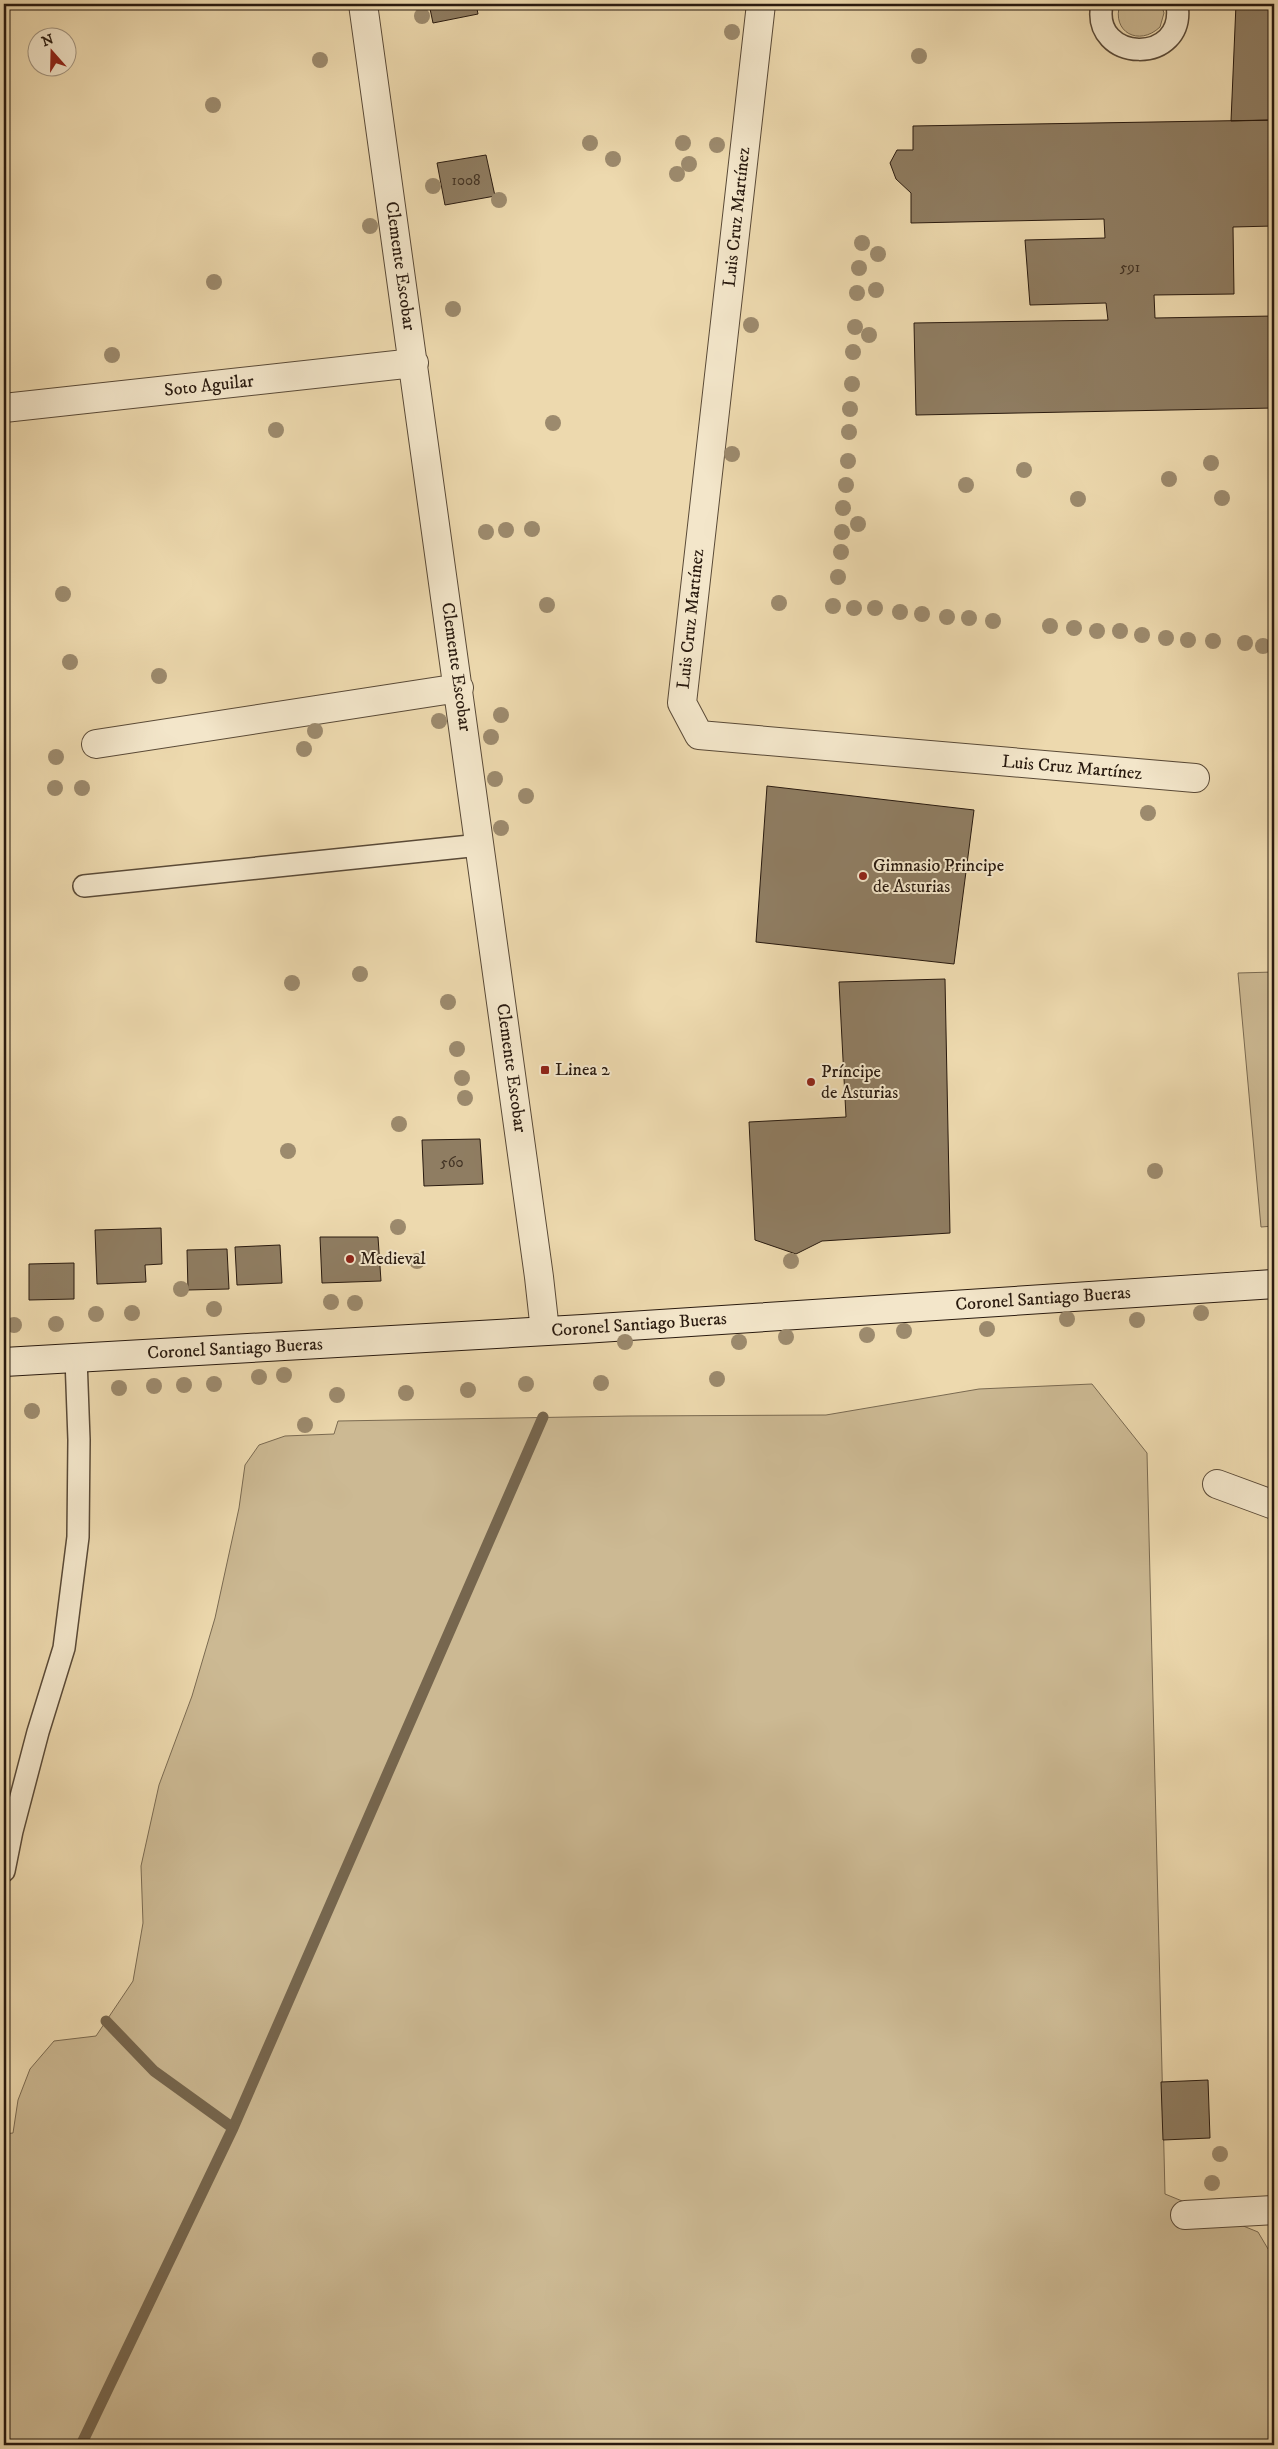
<svg xmlns="http://www.w3.org/2000/svg" width="1278" height="2449" viewBox="0 0 1278 2449" font-family="'IM FELL DW Pica',serif">
<rect width="100%" height="100%" fill="#edd9ae"/>
<filter id="stains"><feTurbulence type="fractalNoise" baseFrequency=".004" numOctaves="4"/><feColorMatrix values="0 0 0 0 .2 0 0 0 0 .09 0 0 0 0 .02 0 0 0 .5 -.17"/></filter>
<radialGradient id="worn" r=".72"><stop offset=".6" stop-color="#630" stop-opacity="0"/><stop offset="1" stop-color="#630" stop-opacity=".3"/></radialGradient>
<!-- green -->
<path fill="#ccb993" stroke="#7a6a51" d="M1120,4H1161L1164,13L1160,27C1139,47 1111,32 1120,4Z
M1274,972V1226L1261,1227L1238,973Z
M1092,1384L1147,1453L1165,2194L1258,2232L1274,2259L1272,2443L1268,2445H4V2134L13,2133L18,2100L30,2069L54,2041L96,2036L133,1981L143,1923L141,1866L159,1785L192,1696L215,1618L239,1508L245,1465L259,1445L285,1436L334,1434L338,1421L629,1416L826,1415L979,1389Z"/>
<g fill="none" stroke-linecap="round" stroke-linejoin="round">
<!-- stream -->
<path stroke="#76664e" stroke-width="11" d="M106,2021L154,2071L233,2128
M81,2445L233,2128L543,1417"/>
</g>
<!-- building -->
<path fill="#8f7d62" stroke="#291a0f" d="M429,4H476L478,14L433,23Z
M1236,4H1274V120L1231,121Z
M1274,120V226L1233,227L1234,294L1154,295L1155,318L1274,316V408L916,415L914,323L1108,320L1106,303L1030,305L1025,240L1105,238L1104,219L911,223V193L896,179L890,163L897,150H913V126Z
M486,155L495,196L445,205L437,163Z
M767,786L974,810L954,964L756,942Z
M945,979L950,1233L822,1241L796,1254L755,1240L749,1122L846,1117L839,982Z
M480,1139L483,1184L424,1186L422,1140Z
M161,1228L162,1264L145,1265L146,1282L97,1284L95,1230Z
M320,1237H378L381,1281L322,1283Z
M280,1245L282,1283L237,1285L235,1247Z
M227,1249L229,1289L188,1290L187,1250Z
M74,1263V1299L29,1300V1264Z
M1208,2080L1210,2138L1163,2140L1161,2082Z"/>
<g fill="none" stroke-linecap="round" stroke-linejoin="round">
<!-- lane casing -->
<g stroke="#5a4a37" stroke-width="24">
<path id="lane" d="M1102,4C1090,63 1187,66 1177,4
M84,886L480,845
M4,1871L12,1831L38,1732L64,1648L78,1537L79,1440L76,1358"/>
</g>
<!-- street casing -->
<g stroke="#5a4a37" stroke-width="30">
<path id="street" d="M363,4L539,1277L545,1331
M761,4L682,703L699,735L1195,778
M4,408L414,363
M96,744L459,688
M1217,1484L1274,1505
M1185,2215L1274,2210"/>
</g>
<!-- secondary casing -->
<g stroke="#291a0f" stroke-width="30">
<path id="secondary" d="M4,1362L583,1329L1274,1284"/>
</g>
<!-- lane -->
<use href="#lane" stroke="#f3e6ca" stroke-width="21"/>
<!-- street -->
<use href="#street" stroke="#f3e6ca" stroke-width="28"/>
<!-- secondary -->
<use href="#secondary" stroke="#f3e6ca" stroke-width="28"/>
</g>
<!-- trees -->
<g fill="#9c8a6d">
<circle cx="422" cy="16" r="8"/>
<circle cx="732" cy="32" r="8"/>
<circle cx="919" cy="56" r="8"/>
<circle cx="320" cy="60" r="8"/>
<circle cx="213" cy="105" r="8"/>
<circle cx="590" cy="143" r="8"/>
<circle cx="683" cy="143" r="8"/>
<circle cx="717" cy="145" r="8"/>
<circle cx="613" cy="159" r="8"/>
<circle cx="689" cy="164" r="8"/>
<circle cx="677" cy="174" r="8"/>
<circle cx="433" cy="186" r="8"/>
<circle cx="499" cy="200" r="8"/>
<circle cx="370" cy="226" r="8"/>
<circle cx="862" cy="243" r="8"/>
<circle cx="878" cy="254" r="8"/>
<circle cx="859" cy="268" r="8"/>
<circle cx="214" cy="282" r="8"/>
<circle cx="876" cy="290" r="8"/>
<circle cx="857" cy="293" r="8"/>
<circle cx="453" cy="309" r="8"/>
<circle cx="751" cy="325" r="8"/>
<circle cx="855" cy="327" r="8"/>
<circle cx="869" cy="335" r="8"/>
<circle cx="853" cy="352" r="8"/>
<circle cx="112" cy="355" r="8"/>
<circle cx="852" cy="384" r="8"/>
<circle cx="850" cy="409" r="8"/>
<circle cx="553" cy="423" r="8"/>
<circle cx="276" cy="430" r="8"/>
<circle cx="849" cy="432" r="8"/>
<circle cx="732" cy="454" r="8"/>
<circle cx="848" cy="461" r="8"/>
<circle cx="1211" cy="463" r="8"/>
<circle cx="1024" cy="470" r="8"/>
<circle cx="1169" cy="479" r="8"/>
<circle cx="846" cy="485" r="8"/>
<circle cx="966" cy="485" r="8"/>
<circle cx="1222" cy="498" r="8"/>
<circle cx="1078" cy="499" r="8"/>
<circle cx="843" cy="508" r="8"/>
<circle cx="858" cy="524" r="8"/>
<circle cx="532" cy="529" r="8"/>
<circle cx="506" cy="530" r="8"/>
<circle cx="486" cy="532" r="8"/>
<circle cx="842" cy="532" r="8"/>
<circle cx="841" cy="552" r="8"/>
<circle cx="838" cy="577" r="8"/>
<circle cx="63" cy="594" r="8"/>
<circle cx="779" cy="603" r="8"/>
<circle cx="547" cy="605" r="8"/>
<circle cx="833" cy="606" r="8"/>
<circle cx="854" cy="608" r="8"/>
<circle cx="875" cy="608" r="8"/>
<circle cx="900" cy="612" r="8"/>
<circle cx="922" cy="614" r="8"/>
<circle cx="947" cy="617" r="8"/>
<circle cx="969" cy="618" r="8"/>
<circle cx="993" cy="621" r="8"/>
<circle cx="1050" cy="626" r="8"/>
<circle cx="1074" cy="628" r="8"/>
<circle cx="1097" cy="631" r="8"/>
<circle cx="1120" cy="631" r="8"/>
<circle cx="1142" cy="635" r="8"/>
<circle cx="1166" cy="638" r="8"/>
<circle cx="1188" cy="640" r="8"/>
<circle cx="1213" cy="641" r="8"/>
<circle cx="1245" cy="643" r="8"/>
<circle cx="1263" cy="646" r="8"/>
<circle cx="70" cy="662" r="8"/>
<circle cx="159" cy="676" r="8"/>
<circle cx="501" cy="715" r="8"/>
<circle cx="439" cy="721" r="8"/>
<circle cx="315" cy="731" r="8"/>
<circle cx="491" cy="737" r="8"/>
<circle cx="304" cy="749" r="8"/>
<circle cx="56" cy="757" r="8"/>
<circle cx="495" cy="779" r="8"/>
<circle cx="55" cy="788" r="8"/>
<circle cx="82" cy="788" r="8"/>
<circle cx="526" cy="796" r="8"/>
<circle cx="1148" cy="813" r="8"/>
<circle cx="501" cy="828" r="8"/>
<circle cx="360" cy="974" r="8"/>
<circle cx="292" cy="983" r="8"/>
<circle cx="448" cy="1002" r="8"/>
<circle cx="457" cy="1049" r="8"/>
<circle cx="462" cy="1078" r="8"/>
<circle cx="465" cy="1098" r="8"/>
<circle cx="399" cy="1124" r="8"/>
<circle cx="288" cy="1151" r="8"/>
<circle cx="1155" cy="1171" r="8"/>
<circle cx="398" cy="1227" r="8"/>
<circle cx="417" cy="1261" r="8"/>
<circle cx="791" cy="1261" r="8"/>
<circle cx="181" cy="1289" r="8"/>
<circle cx="331" cy="1302" r="8"/>
<circle cx="355" cy="1303" r="8"/>
<circle cx="214" cy="1309" r="8"/>
<circle cx="132" cy="1313" r="8"/>
<circle cx="1201" cy="1313" r="8"/>
<circle cx="96" cy="1314" r="8"/>
<circle cx="1067" cy="1319" r="8"/>
<circle cx="1137" cy="1320" r="8"/>
<circle cx="56" cy="1324" r="8"/>
<circle cx="14" cy="1325" r="8"/>
<circle cx="987" cy="1329" r="8"/>
<circle cx="904" cy="1331" r="8"/>
<circle cx="867" cy="1335" r="8"/>
<circle cx="786" cy="1337" r="8"/>
<circle cx="625" cy="1342" r="8"/>
<circle cx="739" cy="1342" r="8"/>
<circle cx="284" cy="1375" r="8"/>
<circle cx="259" cy="1377" r="8"/>
<circle cx="717" cy="1379" r="8"/>
<circle cx="601" cy="1383" r="8"/>
<circle cx="214" cy="1384" r="8"/>
<circle cx="526" cy="1384" r="8"/>
<circle cx="184" cy="1385" r="8"/>
<circle cx="154" cy="1386" r="8"/>
<circle cx="119" cy="1388" r="8"/>
<circle cx="468" cy="1390" r="8"/>
<circle cx="406" cy="1393" r="8"/>
<circle cx="337" cy="1395" r="8"/>
<circle cx="32" cy="1411" r="8"/>
<circle cx="305" cy="1425" r="8"/>
<circle cx="1220" cy="2154" r="8"/>
<circle cx="1212" cy="2183" r="8"/>
</g>
<!-- markers -->
<g fill="#8f2418" stroke="#f3e6ca" stroke-width="2">
<circle cx="863" cy="876" r="5"/>
<rect x="540" y="1065" width="10" height="10" rx="2.5"/>
<circle cx="811" cy="1082" r="5"/>
<circle cx="350" cy="1259" r="5"/>
</g>
<g text-anchor="middle" dominant-baseline="central" stroke-width="4" stroke-linejoin="round" paint-order="stroke">
<!-- number labels -->
<g font-size="15" fill="#423324">
<text x="466" y="180">1008</text>
<text x="1130" y="267">591</text>
<text x="452" y="1162">560</text>
</g>
<!-- street labels -->
<g font-size="18" fill="#291a0f" stroke="#f3e6ca">
<text transform="translate(737 217) rotate(-84)">Luis Cruz Martínez</text>
<text transform="translate(400 266) rotate(82)">Clemente Escobar</text>
<text transform="translate(209 386) rotate(-6)">Soto Aguilar</text>
<text transform="translate(691 619) rotate(-84)">Luis Cruz Martínez</text>
<text transform="translate(456 667) rotate(82)">Clemente Escobar</text>
<text transform="translate(1072 768) rotate(5)">Luis Cruz Martínez</text>
<text transform="translate(511 1068) rotate(82)">Clemente Escobar</text>
<text transform="translate(1043 1299) rotate(-4)">Coronel Santiago Bueras</text>
<text transform="translate(639 1325) rotate(-4)">Coronel Santiago Bueras</text>
<text transform="translate(235 1349) rotate(-3)">Coronel Santiago Bueras</text>
</g>
<!-- poi labels -->
<g font-size="18" fill="#291a0f" stroke="#f3e6ca" text-anchor="start">
<text x="873" y="866">Gimnasio Principe<tspan x="873" dy="21">de Asturias</tspan></text>
<text x="555" y="1070">Linea 2</text>
<text x="821" y="1072">Príncipe<tspan x="821" dy="21">de Asturias</tspan></text>
<text x="360" y="1259">Medieval</text>
</g>
</g>
<!-- margin -->
<rect width="1278" height="2449" fill="none" stroke="#edd9ae" stroke-width="20"/>
<rect x="5" y="5" width="1268" height="2439" fill="none" stroke="#291a0f" stroke-width="2.5"/>
<rect x="10" y="10" width="1258" height="2429" fill="none" stroke="#291a0f"/>
<!-- north arrow -->
<g transform="translate(52 52) rotate(340)"><circle r="24" fill="#f3e6ca" stroke="#a2947f"/>
<path d="M0-4L9 19L0 12L-9 19Z" fill="#8f2418"/>
<text y="-8" font-size="14" font-weight="bold" text-anchor="middle" fill="#291a0f">N</text>
</g>
<rect width="100%" height="100%" filter="url(#stains)"/>
<rect width="100%" height="100%" fill="url(#worn)"/>
</svg>
